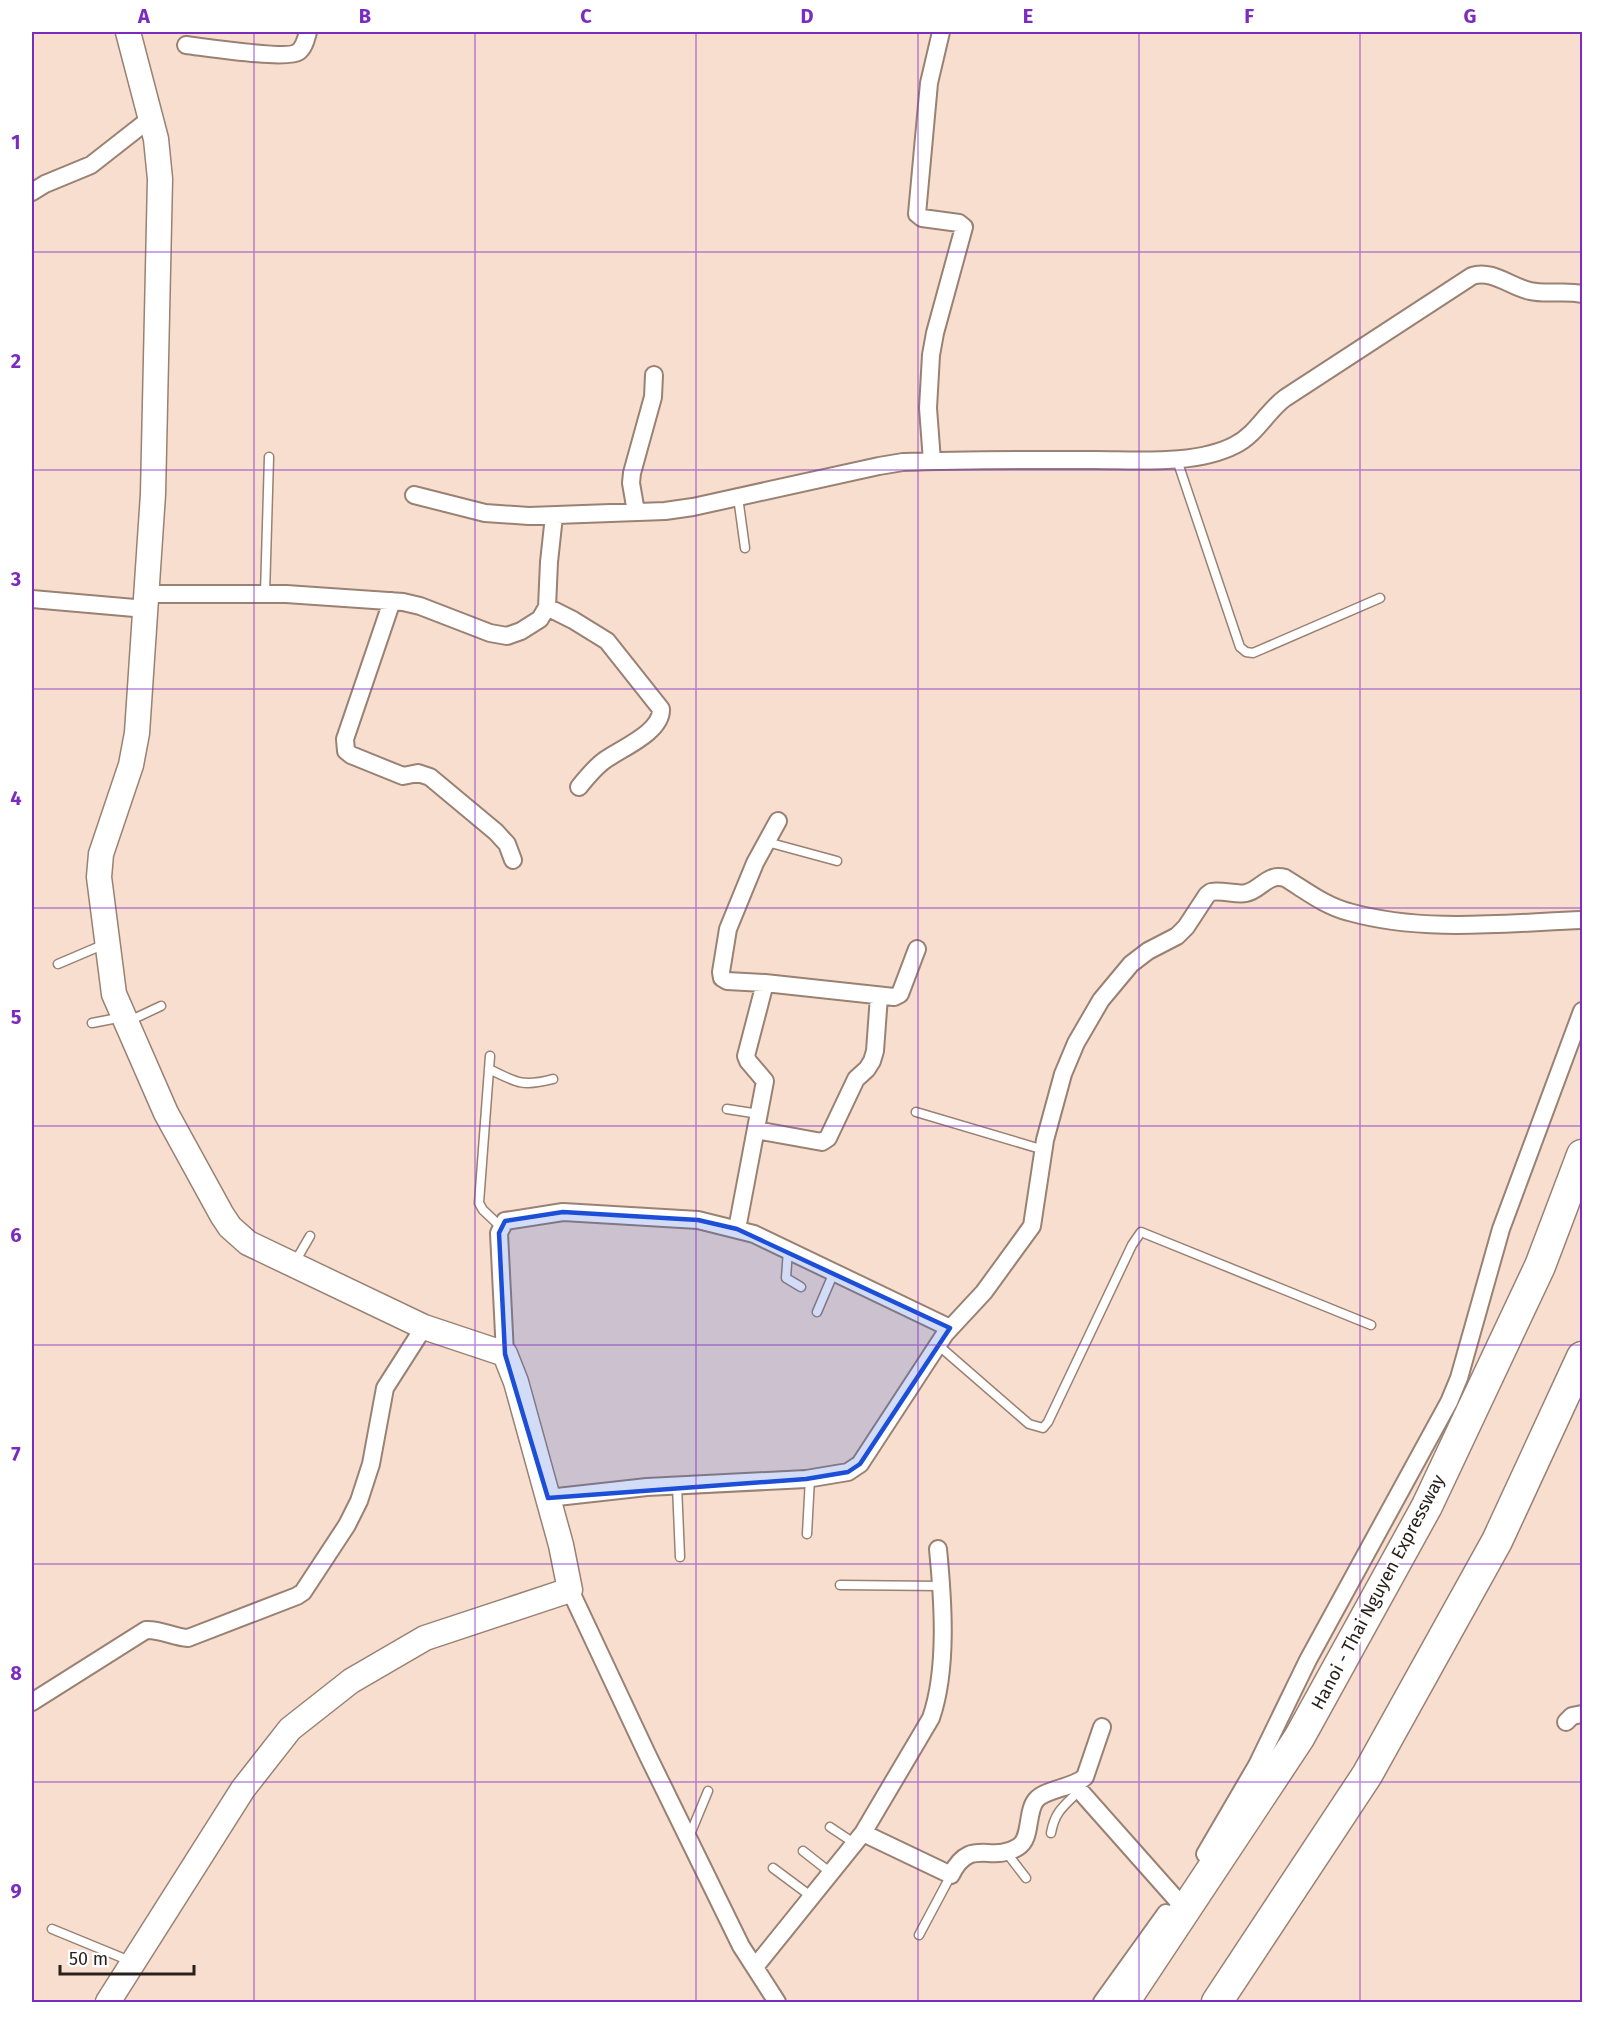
<svg xmlns="http://www.w3.org/2000/svg" width="1614" height="2034" viewBox="0 0 1614 2034" font-family="'Fira Sans',sans-serif">
<rect width="100%" height="100%" fill="#f8dece"/>
<g fill="none" stroke-linecap="round" stroke-linejoin="round">
<!-- lane casing -->
<g stroke="#998173" stroke-width="11">
<path id="lane" d="M1177,460L1240,647L1246,652L1253,653L1380,598
M738,497L745,548
M265,594L269,457
M767,842L837,861
M58,964L105,944
M129,1021L161,1006
M92,1023L123,1017
M490,1056L479,1203L483,1210L501,1227
M489,1069C517,1083 523,1087 553,1079
M727,1109L759,1114
M916,1112L1044,1150
M788,1250L786,1278L801,1287
M295,1262L310,1236
M817,1312L834,1272
M938,1345L1029,1424L1043,1428L1048,1422L1132,1245L1141,1232L1371,1325
M677,1485L680,1557
M807,1534L810,1478
M840,1585L941,1586
M830,1827L854,1843
M1051,1833C1055,1811 1064,1806 1080,1790
M689,1837L708,1791
M803,1851L831,1873
M1006,1852L1026,1878
M773,1868L812,1897
M52,1929L130,1961
M919,1935L951,1875"/>
</g>
<!-- street casing -->
<g stroke="#998173" stroke-width="20">
<path id="street" d="M186,45C204,47 287,60 298,52C304,48 306,39 308,32
M32,192L45,184L91,165L151,118
M932,461L928,408L931,355L935,333L964,227L959,223L922,218L917,214L929,83L941,32
M414,495L485,513L529,516L665,511L693,507L879,466L903,462C967,459 1031,460 1095,460C1138,460 1197,465 1235,445C1256,435 1267,411 1285,398L1472,276C1492,269 1511,287 1530,291C1547,295 1565,290 1582,294
M636,512L631,483L632,473L653,397L654,375
M147,594H286L403,602L420,606L490,633L507,636L521,631L540,619L547,607L549,562L554,516
M32,599L146,609
M392,601L345,739L346,751L351,755L403,776L418,773L430,777L496,832L507,844L513,860
M547,607L573,620L607,641L661,709C662,732 622,748 605,760C595,767 587,777 579,787
M765,983L894,997L900,994L917,949
M756,1130L822,1142L828,1138L856,1079L867,1069L872,1061L875,1051L879,996
M737,1229L765,1081L748,1061L746,1056L765,983L727,981L722,978L721,972L728,929L755,863L778,821
M505,1354L499,1233L505,1221L563,1212L698,1220L754,1234L950,1328
M548,1498L647,1487L806,1479L848,1472L860,1464L945,1334L984,1292L1032,1226L1045,1140L1063,1074L1076,1043L1101,1000L1131,964L1148,951L1177,936L1186,927L1207,895L1211,892C1223,890 1236,895 1246,893C1261,890 1267,873 1285,878C1305,890 1325,906 1349,912C1423,933 1506,923 1582,920
M570,1590L647,1754L741,1946L777,2002
M32,1702L146,1630C160,1629 173,1637 188,1638L297,1596L303,1592L347,1525L359,1501L371,1464L385,1388L424,1327
M1566,1722L1572,1716L1582,1714
M1074,1784L1176,1899
M863,1833L931,1718C948,1669 943,1600 938,1549
M1205,1854L1257,1765L1308,1660L1449,1402L1459,1378L1501,1229L1582,1011
M755,1967L863,1833L951,1875C970,1836 991,1864 1018,1847C1032,1839 1026,1812 1036,1800C1045,1789 1073,1788 1085,1777L1102,1727
M1102,2002L1166,1913"/>
</g>
<!-- secondary casing -->
<g stroke="#998173" stroke-width="27">
<path id="secondary" d="M108,2002L243,1789L290,1729L351,1681L425,1638L570,1590L561,1545L516,1382L505,1354L424,1327L248,1243L230,1227L222,1215L166,1113L114,994L99,877L101,854L131,765L137,733L153,494L160,179L156,139L128,32"/>
</g>
<!-- highway casing -->
<g stroke="#998173" stroke-width="33">
<path id="highway" d="M1124,2002L1299,1738L1427,1506L1540,1266L1582,1155
M1217,2002L1367,1775L1497,1541L1582,1357"/>
</g>
<!-- lane -->
<use href="#lane" stroke="#fff" stroke-width="8"/>
<!-- street -->
<use href="#street" stroke="#fff" stroke-width="16"/>
<!-- secondary -->
<use href="#secondary" stroke="#fff" stroke-width="24"/>
<!-- highway -->
<use href="#highway" stroke="#fff" stroke-width="30"/>
</g>
<!-- marked area -->
<path fill="#1d4ed8" fill-opacity="0.2" stroke="#1d4ed8" stroke-width="4.5" stroke-linejoin="round" d="M563,1212L698,1220L737,1229L950,1328L860,1464L848,1472L806,1479L548,1498L505,1354L499,1233L505,1221Z"/>
<!-- grid -->
<path fill="none" stroke="#7b2cbf" stroke-width="1.5" stroke-opacity="0.55" d="M254,32V2002M475,32V2002M696,32V2002M918,32V2002M1139,32V2002M1360,32V2002M32,252H1582M32,470H1582M32,689H1582M32,908H1582M32,1126H1582M32,1345H1582M32,1564H1582M32,1782H1582"/>
<g text-anchor="middle" dominant-baseline="central" stroke-width="4.5" stroke-linejoin="round" paint-order="stroke">
<!-- street labels -->
<g font-size="18" fill="#29201a" stroke="#fff">
<text transform="translate(1378 1592) rotate(-62)">Hanoi - Thai Nguyen Expressway</text>
</g>
</g>
<!-- border -->
<rect width="1614" height="2034" fill="none" stroke="#ffffff" stroke-width="66"/>
<!-- scale -->
<path d="M60 1965v9h134v-9" fill="none" stroke="#29201a" stroke-width="3"/>
<text x="69" y="1965" font-size="18" fill="#29201a" stroke="#ffffff" stroke-width="4.5" paint-order="stroke">50 m</text>
<rect x="33" y="33" width="1548" height="1968" fill="none" stroke="#7b2cbf" stroke-width="2"/>
<g font-size="20" text-anchor="middle" font-weight="bold" fill="#7b2cbf">
<text x="144" y="23">A</text>
<text x="365" y="23">B</text>
<text x="586" y="23">C</text>
<text x="807" y="23">D</text>
<text x="1028" y="23">E</text>
<text x="1249" y="23">F</text>
<text x="1470" y="23">G</text>
<text x="16" y="149">1</text>
<text x="16" y="368">2</text>
<text x="16" y="586">3</text>
<text x="16" y="805">4</text>
<text x="16" y="1024">5</text>
<text x="16" y="1242">6</text>
<text x="16" y="1461">7</text>
<text x="16" y="1680">8</text>
<text x="16" y="1898">9</text>
</g>
</svg>
